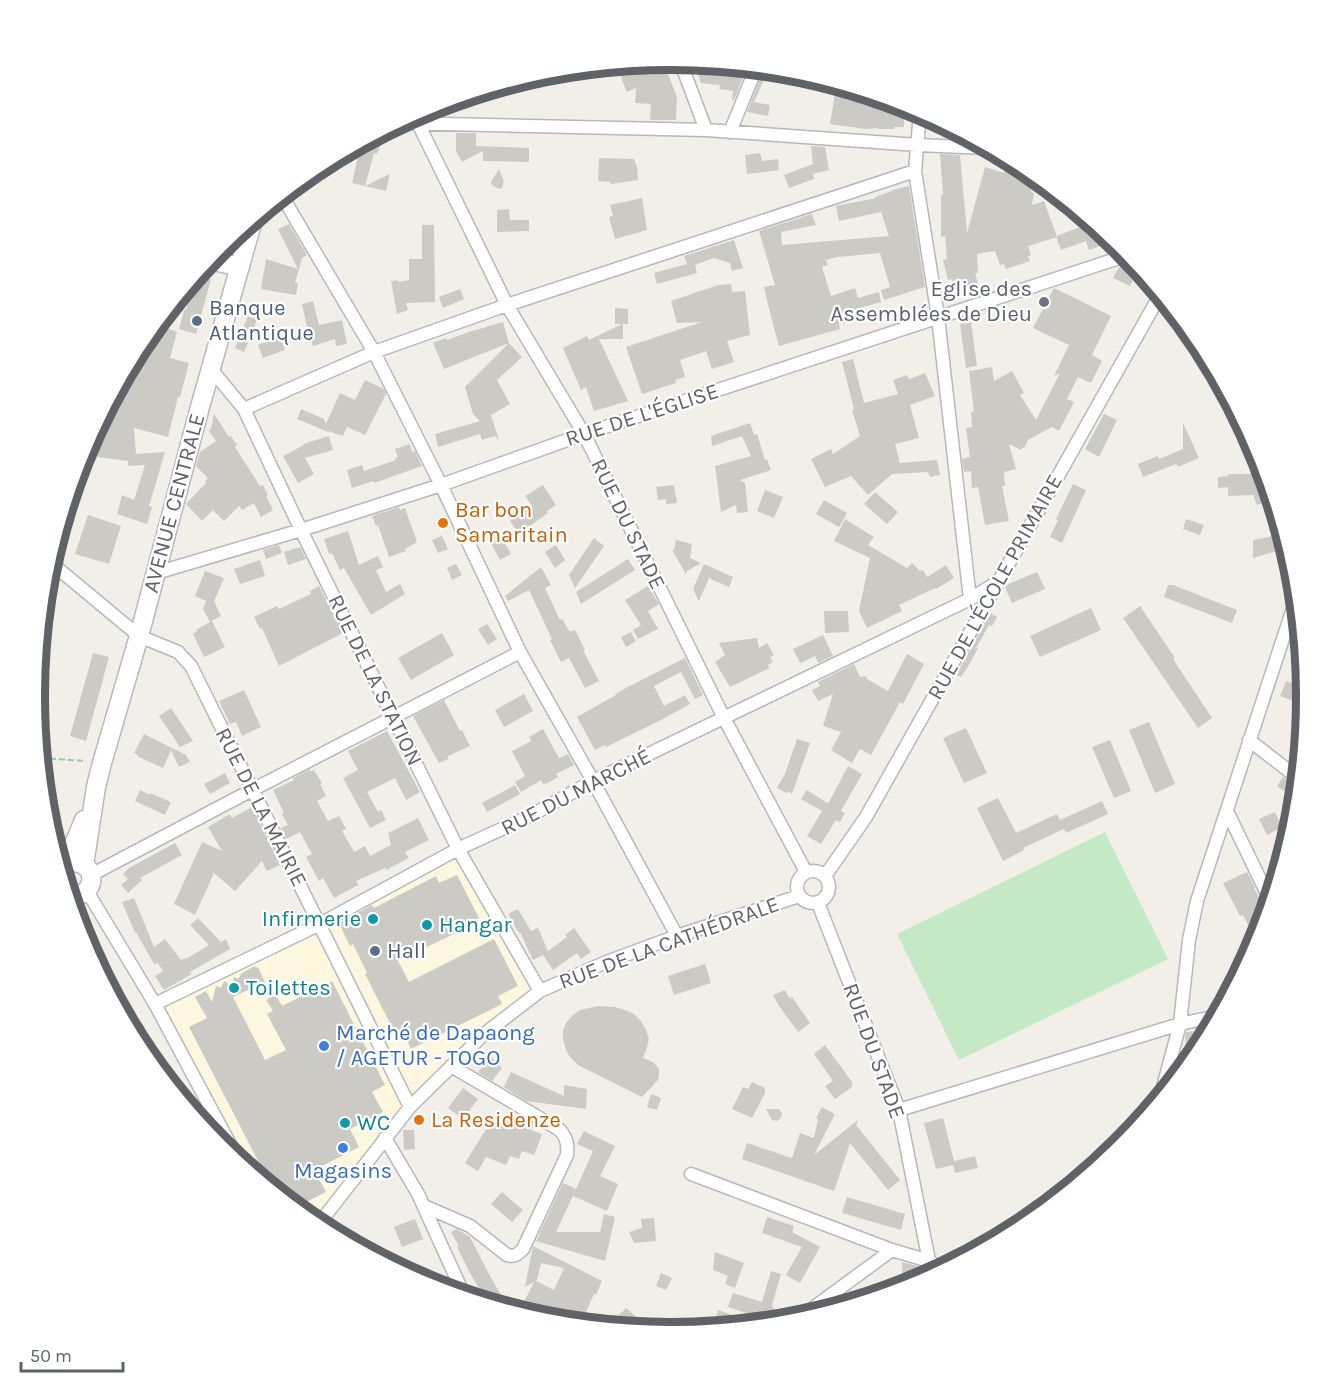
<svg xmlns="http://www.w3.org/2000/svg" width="1341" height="1392" viewBox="0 0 1341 1392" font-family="Karla,sans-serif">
<rect width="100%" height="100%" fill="#f1efe8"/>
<!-- commercial -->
<path fill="#fef7e0" d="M458,849L534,991L429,1083L315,1223L244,1165L155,1004Z"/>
<!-- green -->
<path fill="#c5e8c5" d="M1105,832L1168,959L959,1060L897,934Z"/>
<!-- building -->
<path fill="#cccac5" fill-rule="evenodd" d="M694,62L747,68L734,100H732L733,91L719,89L720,85L701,83Z
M633,64L637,73L664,64L677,97L676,120H650L651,104L635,103L636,88L627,92L616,65Z
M764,69L768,70L754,102L770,105L768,116L747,112Z
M844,90L855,95L904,106L903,115H904V127H894V129H878V128L865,129L830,124L835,93L841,96Z
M386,130L377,154L374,153L365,186L390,174L386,191L352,183L359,152L362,153L367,140Z
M456,133H476V146L529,148V162L483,161V151L462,162L456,151Z
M811,146L825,147L829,170L813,174L814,179L789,188L784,175L813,164Z
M760,153L762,161L778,159L779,170L747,174L745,155Z
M940,154L960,155L967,233L985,167L1004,173L1005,161L1014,162L1032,174L1031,192L1034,193L1032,205L1044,201L1057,237L1028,246L1031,255L1028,256L1030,261L1006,269L1004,264L1000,265L995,251L977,254L978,273H975L978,283L955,288L952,279L948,280L943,260L947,259L945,236L941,237V195H943Z
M599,158L634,159L638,170H637L638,180L611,184L610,182L598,181Z
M499,169L504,181L502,188L499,189L493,186L491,183L492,180Z
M909,186L925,287L884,300L881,290L890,287L880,253L838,257L826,260L828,265L822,267L831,296L855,288L858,298L879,292L881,302L849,311L851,322L839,324L840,329L779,346L769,309L764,287L775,285L759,231L812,214L816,225L781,232L782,245L889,236L881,212L839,221L836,206L876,198L875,197L892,191V190Z
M642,198L647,230L615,239L609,217L613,216L610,205Z
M509,209L510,220H529V231L497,232V210Z
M1087,219L1114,241L1089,250L1086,241L1061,250L1056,236L1081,227L1079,222Z
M289,224L307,255L302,258L295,283H298L296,295L261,289L266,259L298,269L278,229Z
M422,225H434L435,302L406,303L408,310L397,314L391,281L398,280V282L409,280V259H422Z
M734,240L743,268L732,271L730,263L714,258L695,265L697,273L657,284L654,273L687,264L684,256Z
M1124,265L1137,271L1130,286L1113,278L1119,267Z
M197,275L211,279L196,334L179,329L184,310H186L194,279Z
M731,284L732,292L745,291L750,335L727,341L734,362L712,369L706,351L680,360L685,377L675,380L676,383L642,394L626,347L702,322L677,323L671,301L718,285Z
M1054,288L1111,316L1092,355L1102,361L1091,383L1078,377L1067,399L1074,402L1059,431L1052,427L1028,440L1024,448L1022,447L1021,450L1009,444L1016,469L1004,472L1005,486H1002L1009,521L985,525L978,487L972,488L971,471L964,472L962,459L970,457L966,428L972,427L971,412L974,411L969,371L992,367L994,381L1012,371L1024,393L1020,395L1036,420L1060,373L1054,376L1069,345L1033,328Z
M460,289L464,299L443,308L439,297Z
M313,301L319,325L342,320L347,344L336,346L335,339L313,346L309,336L302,304Z
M615,308L628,309V324H623V339H599L628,401L594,411L586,387L581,390L563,348L587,336L589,340L622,324H615Z
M248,316L257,320L244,352L235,348Z
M503,322L509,343L522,357L497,380L510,404L491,415L499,440L495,436L482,440L480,434L438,447L435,434L480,421L473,414L465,387L509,343L444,369L433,343L446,338L447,340L469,332Z
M971,322L977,366L966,368L960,324Z
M167,328L177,332L170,358L189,363L180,397H178L168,437L134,428L136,454L165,452L149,506L152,507L147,524L117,514L122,495L134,500L145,465L128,466V461L98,457L99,442L103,416L123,377L132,380L144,357L145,358L156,330L165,334Z
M280,337L285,350L263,358L258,345Z
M853,359L864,403L898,394L893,380L907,375L909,379L925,373L935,396L910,405L919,438L895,444L900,463L937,460L940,475L930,477L928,472L892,474L868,495L851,476L825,487L811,459L831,449L833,454L860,436L852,410L854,409L842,362Z
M365,380L384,389L386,394L365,435L347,427L343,436L328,431V432L297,419L301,409L324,419L326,424L340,393L355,400Z
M214,414L229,437L231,436L237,445L235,447L260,486L263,485L268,495L266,496L273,510L261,517L254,503L242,510L239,506L224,521L213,510L202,521L186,504L206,483L205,481L208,478L196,466L200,452L216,441L209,431L211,429Z
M1104,414L1117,420L1099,457L1085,449Z
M750,423L754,435L757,434L765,460L767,459L771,470L740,480L745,483L748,512L737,513L736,505L721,512L715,466L751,456L742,436L712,446L711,436Z
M1183,423L1199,458L1178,467L1176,464L1143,477L1138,464L1158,456L1159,459L1183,449Z
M329,436L333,450L305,458L314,474L298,483L283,456L304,445L303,444Z
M410,444L412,452L415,451L422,466L374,483L373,481L352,488L347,470L362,465L364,471L396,460L395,458L398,457L395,449Z
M1228,474H1263L1266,486L1268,485L1272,499L1257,505L1253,495L1228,496V487L1218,488V477L1228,476Z
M1073,484L1086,490L1062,543L1050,537L1058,520L1056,519Z
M543,485L556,505L547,511L548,513L519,534L510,521L532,506L525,496Z
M674,485L677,503L666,504V499L658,500L656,487Z
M765,490L783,497L774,518L757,511Z
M875,492L898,512L887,524L864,504Z
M824,500L847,513L839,527L816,514Z
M399,507L400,510L405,508L417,542L405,549L406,551L389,557L378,525L376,526L372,516Z
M88,515L121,526L109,564L75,554Z
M845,519L874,537L868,545L907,568L912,563L920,571L923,570L927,577L946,565L954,578L936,589L935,588L899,605L902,611L867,628L859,611L870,558L834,541Z
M1186,519L1204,525L1200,535L1183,529Z
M348,531L359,565L378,556L383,567L376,570L386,592L400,584L405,594L371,615L344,568L340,570L332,553L329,554L324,539Z
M1283,534L1287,548L1253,558V540Z
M442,536L448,549L438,553L432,540Z
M502,538L511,554L500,560L491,543Z
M594,538L604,546L575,588L569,575Z
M676,540L692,544L690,558L701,563L687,571L686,574L672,550H674Z
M279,545L282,553L266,559L263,550Z
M556,545L565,560L555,568L545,552Z
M300,547L306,559L288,565L284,552Z
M628,559L635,570L581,604L576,592Z
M260,560L265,576L240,584L234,569Z
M456,564L462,575L452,580L447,568Z
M704,564L733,577L729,587L709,578L699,601L693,589Z
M541,567L551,585L545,588L560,620L562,619L570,632L575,630L585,650H583L599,681L585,688L569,658L561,662L550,640L552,639L529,590L508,601L505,596Z
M205,571L224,578L214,601L221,616L210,622L203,609L206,601L195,596Z
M1037,572L1045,589L1012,603L1005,587L1006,585Z
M1168,585H1173L1237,610L1232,623L1164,597Z
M319,586L343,633L279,666L262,628L260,629L254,617L277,606L279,609L311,594L310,591Z
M648,586L659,604L648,611L658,629L638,639L633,630L641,625L625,600Z
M1140,606L1175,658L1173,659L1212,718L1198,728L1123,618Z
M1091,608L1101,630L1040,657L1030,636Z
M824,611H848L849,632L825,633Z
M990,613L997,617L992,626L989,625L976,648H978L969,665L961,677L956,675Z
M212,621L225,647L204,657L193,634L197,631L196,630Z
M487,624L497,639L488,645L478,629Z
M631,632L636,641L626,647L621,637Z
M442,633L454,655L411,680L398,658Z
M823,635L833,656L818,663L815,656L800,663L793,649Z
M757,638L759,648L767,643L774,655L770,657L773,662L768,665L770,668L730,687L715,662L725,655L719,643Z
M93,653L109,657L86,741L70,736Z
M907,654L924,664L903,704L900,702L871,755L860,749L852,763L831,750L841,732L823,726L833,694L818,701L812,690L820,686L818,682L854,664L860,677L866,676L867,679L888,691Z
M685,658L703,695L695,699L681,672L654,686L664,706L685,695L690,704L663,719L606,747L605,745L595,750L577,717L616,695L615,694L626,688Z
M1286,681L1306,689V706L1280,696Z
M244,690L261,727L242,736L236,722L230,724L219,701Z
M524,694L533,711L504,727L495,710Z
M444,700L460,731L462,730L470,746L448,756V759L439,763L413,716Z
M171,708L193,741L180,747L159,716Z
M1149,722L1175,784L1155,793L1129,730Z
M966,728L987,773L964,783L943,738Z
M543,729L559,758L568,754L574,765L556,774L558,777L548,783L543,784L541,780L521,792L515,782L525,776L512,751L531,741L529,737Z
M387,731L420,792L406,800L395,778L367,792L378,812L381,810L386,820L370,828L343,778L358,770L348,751Z
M144,734L186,755L190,762L179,767L171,750L163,768L137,756L138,755L134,753Z
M797,739L810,743L792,794L788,791L787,793L777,788L785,774Z
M1110,740L1131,791L1114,798L1092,747Z
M848,766L862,774L841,811L845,813L840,822L836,820L821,844L807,836L822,811L801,799L807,790L827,803L829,802Z
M310,769L311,772L314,770L322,783L320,784L326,796L317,801L328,821L339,816L346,829L342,831L354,852L365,846L370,856L391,845L388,833L418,818L429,840L405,852L409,858L386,870L385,868L356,881L358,885L334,898L323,878L319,881L306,857L312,854L300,832L286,839L281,828L288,825L282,814L284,813L273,790L294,780L293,778Z
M225,773L230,783L210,794L204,784Z
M1283,777L1293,785L1298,786L1296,799L1277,786Z
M515,785L520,794L487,812L482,803Z
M140,790L150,795V793L171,802L165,815L135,801Z
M998,798L1016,833L1057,814L1060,820L1102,801L1108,814L1066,833L1064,829L1023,848L1024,850L1003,861L977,808Z
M252,807L280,865L267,871L262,861L235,891L214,873L195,915L174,904L202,842L222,851L208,827L230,814L232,818Z
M1275,812L1282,827L1267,835L1259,819Z
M175,843L182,855L140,878L142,880L128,893L121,885L128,879L123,874L129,868Z
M1247,872L1255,888H1254L1266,911L1257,942L1243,915L1240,916L1223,883Z
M457,875L479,918L460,927L462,930L398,961L409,982L494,939L518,986L498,996L502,1004L411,1049L402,1029L395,1033L365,974L367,973L353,944L350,946L339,923L372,905L374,908L436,876L439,883Z
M134,898L154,947L165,939L181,960L185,958L186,959L209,945L190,925L198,918L221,942L226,939L230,949L190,972L192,974L164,990L155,976L163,971L158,963L154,964L136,932L135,933L122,902Z
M518,909L531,931L538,928L548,951L567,937L565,935L574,928L591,952L581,959L577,953L553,970L543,955L533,960L520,932L519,933L508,914Z
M96,937L107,957L96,963L85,943Z
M705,964L711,983L674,995L668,976Z
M255,966L256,968L258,967L265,982L233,997L265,1060L286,1050L267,1014L273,1011L266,1000L275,994L282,1006L332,981L385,1085L372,1092L383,1112L350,1129L359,1147L320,1167L321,1169L315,1172L326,1192L296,1207L272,1188L189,1027L207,1018L195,997L206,991L212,1002L216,986L221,988L224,981L232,986L234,977L238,979L242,973Z
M785,990L789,998L792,997L810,1023L798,1032L779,1006L773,995Z
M598,1006L615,1007L625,1010L634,1014L641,1021L646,1030L649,1039L647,1047L643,1058L653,1062L659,1069V1075L658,1080L642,1097L578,1065L570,1057L566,1050L563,1039V1031L566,1023L572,1016L580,1010Z
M141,1022L165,1065L168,1063L184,1093L180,1096L141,1049L130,1028Z
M1210,1030L1200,1047L1186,1048L1185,1037L1186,1032Z
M825,1045L852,1082V1087L835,1099L825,1086L833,1081L814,1054Z
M492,1058L502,1068L492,1081L478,1072Z
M511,1072L564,1096V1085L587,1089L586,1109L526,1101L504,1087Z
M752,1082L765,1088V1093L752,1118L732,1109L743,1087L748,1089Z
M463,1088L478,1099L463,1119L448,1108Z
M651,1094L661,1098L657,1110L647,1107Z
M822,1107L835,1114L814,1155L858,1120L856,1125L900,1180L888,1190L850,1143L834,1191L742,1159L747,1143L792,1158L800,1133L814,1138L818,1119L816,1118Z
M766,1109H779L782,1113L781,1118L777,1121L772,1120Z
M496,1113L519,1130L527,1121L525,1119L534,1124L531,1130L542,1134L534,1155L522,1151L519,1159L510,1156L506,1165L486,1157L478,1171L465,1163Z
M943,1118L954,1161L975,1156L978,1168L955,1173L953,1165L936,1169L924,1123Z
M403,1130H414L415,1149L404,1150Z
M584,1131L615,1146L600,1176L618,1184L607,1211L573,1196L593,1151L577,1144Z
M563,1183L576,1189L556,1232H600L604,1214L615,1217L605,1261L536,1241Z
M502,1192L523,1210L512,1222L491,1204Z
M847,1197L905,1214L901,1230L842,1213Z
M767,1217L794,1226L792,1232L820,1247L800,1283L786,1275L802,1247L762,1233Z
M654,1218L656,1241L634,1243L629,1232L642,1228L641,1219Z
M415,1219L423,1239L402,1247L394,1227Z
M457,1229L470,1237L490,1276L504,1300L496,1304L487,1302L471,1275L457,1247L459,1246L451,1232Z
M533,1246L602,1281L596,1295L594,1294L581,1323L546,1320L519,1312L534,1282L525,1287ZM541,1263L564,1268L554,1290L536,1281L537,1280Z
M715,1252L744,1263L735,1288L725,1284L728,1276L713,1270Z
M902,1262L917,1266V1282L903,1287Z
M771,1271L781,1274L772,1305L775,1311L773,1318L770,1320L763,1321L758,1317L728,1307L733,1293L762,1302Z
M661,1273L672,1278L666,1290L656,1286Z
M626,1308L651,1330L627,1328L616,1318Z
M718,1310L730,1314L727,1326L713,1328Z"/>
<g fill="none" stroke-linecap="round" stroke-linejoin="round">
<!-- street casing -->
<g stroke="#b5b8bc" stroke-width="15">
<path id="street" d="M680,61L706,130
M920,112L915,171L938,317L970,599
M414,115L507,305L584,434L724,718L806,872
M400,123L706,130L918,145L987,148
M730,132L756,68
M282,196L374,352L441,485L520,652L593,781L677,936
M211,369L244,409L301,530L458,849L540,991
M244,409L374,352L507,305L915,171
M50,562L139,636L178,652L191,666L410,1107
M156,573L301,530L441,485L584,434L1128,255
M1249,740L1298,778
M1227,811L1270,900
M797 887a16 16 0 1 1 32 0a16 16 0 1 1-32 0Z
M91,875L252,790L520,652
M825,876L866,817L1160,295
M87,891L155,1004L239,1161
M818,903L899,1110L929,1261L930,1275
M155,1004L320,924L458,849L530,816L593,781L970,599L998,582
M1160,1098L1180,1024L1189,940L1197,901L1297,596
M899,1110L1180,1024L1217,1016
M385,1138L418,1194L464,1295
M691,1174L892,1250L929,1261L941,1269
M424,1206L470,1226L507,1255C514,1257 517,1255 523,1249L567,1155C568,1144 567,1139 560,1130L451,1066
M318,1225L410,1107L483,1035L540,991L604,963L677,936L799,896
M798,1319L892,1250"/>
</g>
<!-- secondary casing -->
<g stroke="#b6babf" stroke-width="21">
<path id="secondary" d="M210,260L240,267
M66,864L84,820
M84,865L96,787L102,763L139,636L200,407L253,220
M69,895C96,900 100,863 73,862"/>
</g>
<!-- path -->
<path stroke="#9cc7a9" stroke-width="2" stroke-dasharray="6 3" stroke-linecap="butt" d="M41,758L86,761"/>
<!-- street -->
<use href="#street" stroke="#fff" stroke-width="12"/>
<!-- secondary -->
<use href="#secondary" stroke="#fff" stroke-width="18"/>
</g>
<!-- markers -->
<circle fill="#6b7280" stroke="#fff" stroke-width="2" cx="1044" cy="302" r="6"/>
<g fill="#5c6f8a" stroke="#fff" stroke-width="2">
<circle cx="197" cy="321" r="6"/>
<circle cx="375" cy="951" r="6"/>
</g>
<g fill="#e8710a" stroke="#fff" stroke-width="2">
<circle cx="443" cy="523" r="6"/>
<circle cx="419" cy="1120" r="6"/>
</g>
<g fill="#0f9aa8" stroke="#fff" stroke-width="2">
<circle cx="373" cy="919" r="6"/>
<circle cx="427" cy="925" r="6"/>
<circle cx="234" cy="988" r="6"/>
<circle cx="345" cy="1123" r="6"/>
</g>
<g fill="#3f7fe0" stroke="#fff" stroke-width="2">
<circle cx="324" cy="1046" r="6"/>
<circle cx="343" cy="1148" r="6"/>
</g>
<g text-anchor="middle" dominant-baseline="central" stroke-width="4.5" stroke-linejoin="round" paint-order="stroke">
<!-- worship labels -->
<g font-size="22" fill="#5b616d" stroke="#fff" text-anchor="end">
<text x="1032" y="289">Eglise des<tspan x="1032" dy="25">Assemblées de Dieu</tspan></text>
</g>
<!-- service labels -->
<g font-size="22" fill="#4e5e75" stroke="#fff" text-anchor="start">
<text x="209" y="308">Banque<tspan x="209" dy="25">Atlantique</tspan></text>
<text x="387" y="951">Hall</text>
</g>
<!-- street labels -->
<g font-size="22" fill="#5f6368" stroke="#fff">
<text transform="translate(642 415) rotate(-18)">RUE DE L'ÉGLISE</text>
<text transform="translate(174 503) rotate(-75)">AVENUE CENTRALE</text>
<text transform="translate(628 524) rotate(64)">RUE DU STADE</text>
<text transform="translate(995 587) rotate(-61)">RUE DE L'ÉCOLE PRIMAIRE</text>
<text transform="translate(375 680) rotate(64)">RUE DE LA STATION</text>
<text transform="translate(576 792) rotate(-27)">RUE DU MARCHÉ</text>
<text transform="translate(261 807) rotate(63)">RUE DE LA MAIRIE</text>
<text transform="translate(669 943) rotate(-20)">RUE DE LA CATHÉDRALE</text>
<text transform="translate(874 1051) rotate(70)">RUE DU STADE</text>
</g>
<!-- food labels -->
<g font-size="22" fill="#c56008" stroke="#fff" text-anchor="start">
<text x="455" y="510">Bar bon<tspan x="455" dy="25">Samaritain</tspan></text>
<text x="431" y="1120">La Residenze</text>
</g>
<!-- culture labels -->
<g font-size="22" fill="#0d838f" stroke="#fff" text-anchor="start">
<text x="361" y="919" text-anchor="end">Infirmerie</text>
<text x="439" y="925">Hangar</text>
<text x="246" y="988">Toilettes</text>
<text x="357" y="1123">WC</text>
</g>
<!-- shop labels -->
<g font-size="22" fill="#366cbe" stroke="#fff" text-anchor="start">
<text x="336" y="1033">Marché de Dapaong<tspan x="336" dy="25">/ AGETUR - TOGO</tspan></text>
<text x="343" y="1171" text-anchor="middle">Magasins</text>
</g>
</g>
<!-- crop -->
<path d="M0 0H1341V1392H0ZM670 70H671A625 625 0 0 1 1296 695V697A625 625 0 0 1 671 1322H670A625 625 0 0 1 45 697V695A625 625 0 0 1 670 70Z" fill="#fff" fill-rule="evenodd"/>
<path fill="none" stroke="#5f6368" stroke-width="8" d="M670 70H671A625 625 0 0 1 1296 695V697A625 625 0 0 1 671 1322H670A625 625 0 0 1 45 697V695A625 625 0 0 1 670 70Z"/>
<!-- scale -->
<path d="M21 1362v9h102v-9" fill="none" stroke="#5f6368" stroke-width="3"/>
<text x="30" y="1362" font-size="18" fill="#5f6368" stroke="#ffffff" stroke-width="4.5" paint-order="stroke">50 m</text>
</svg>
